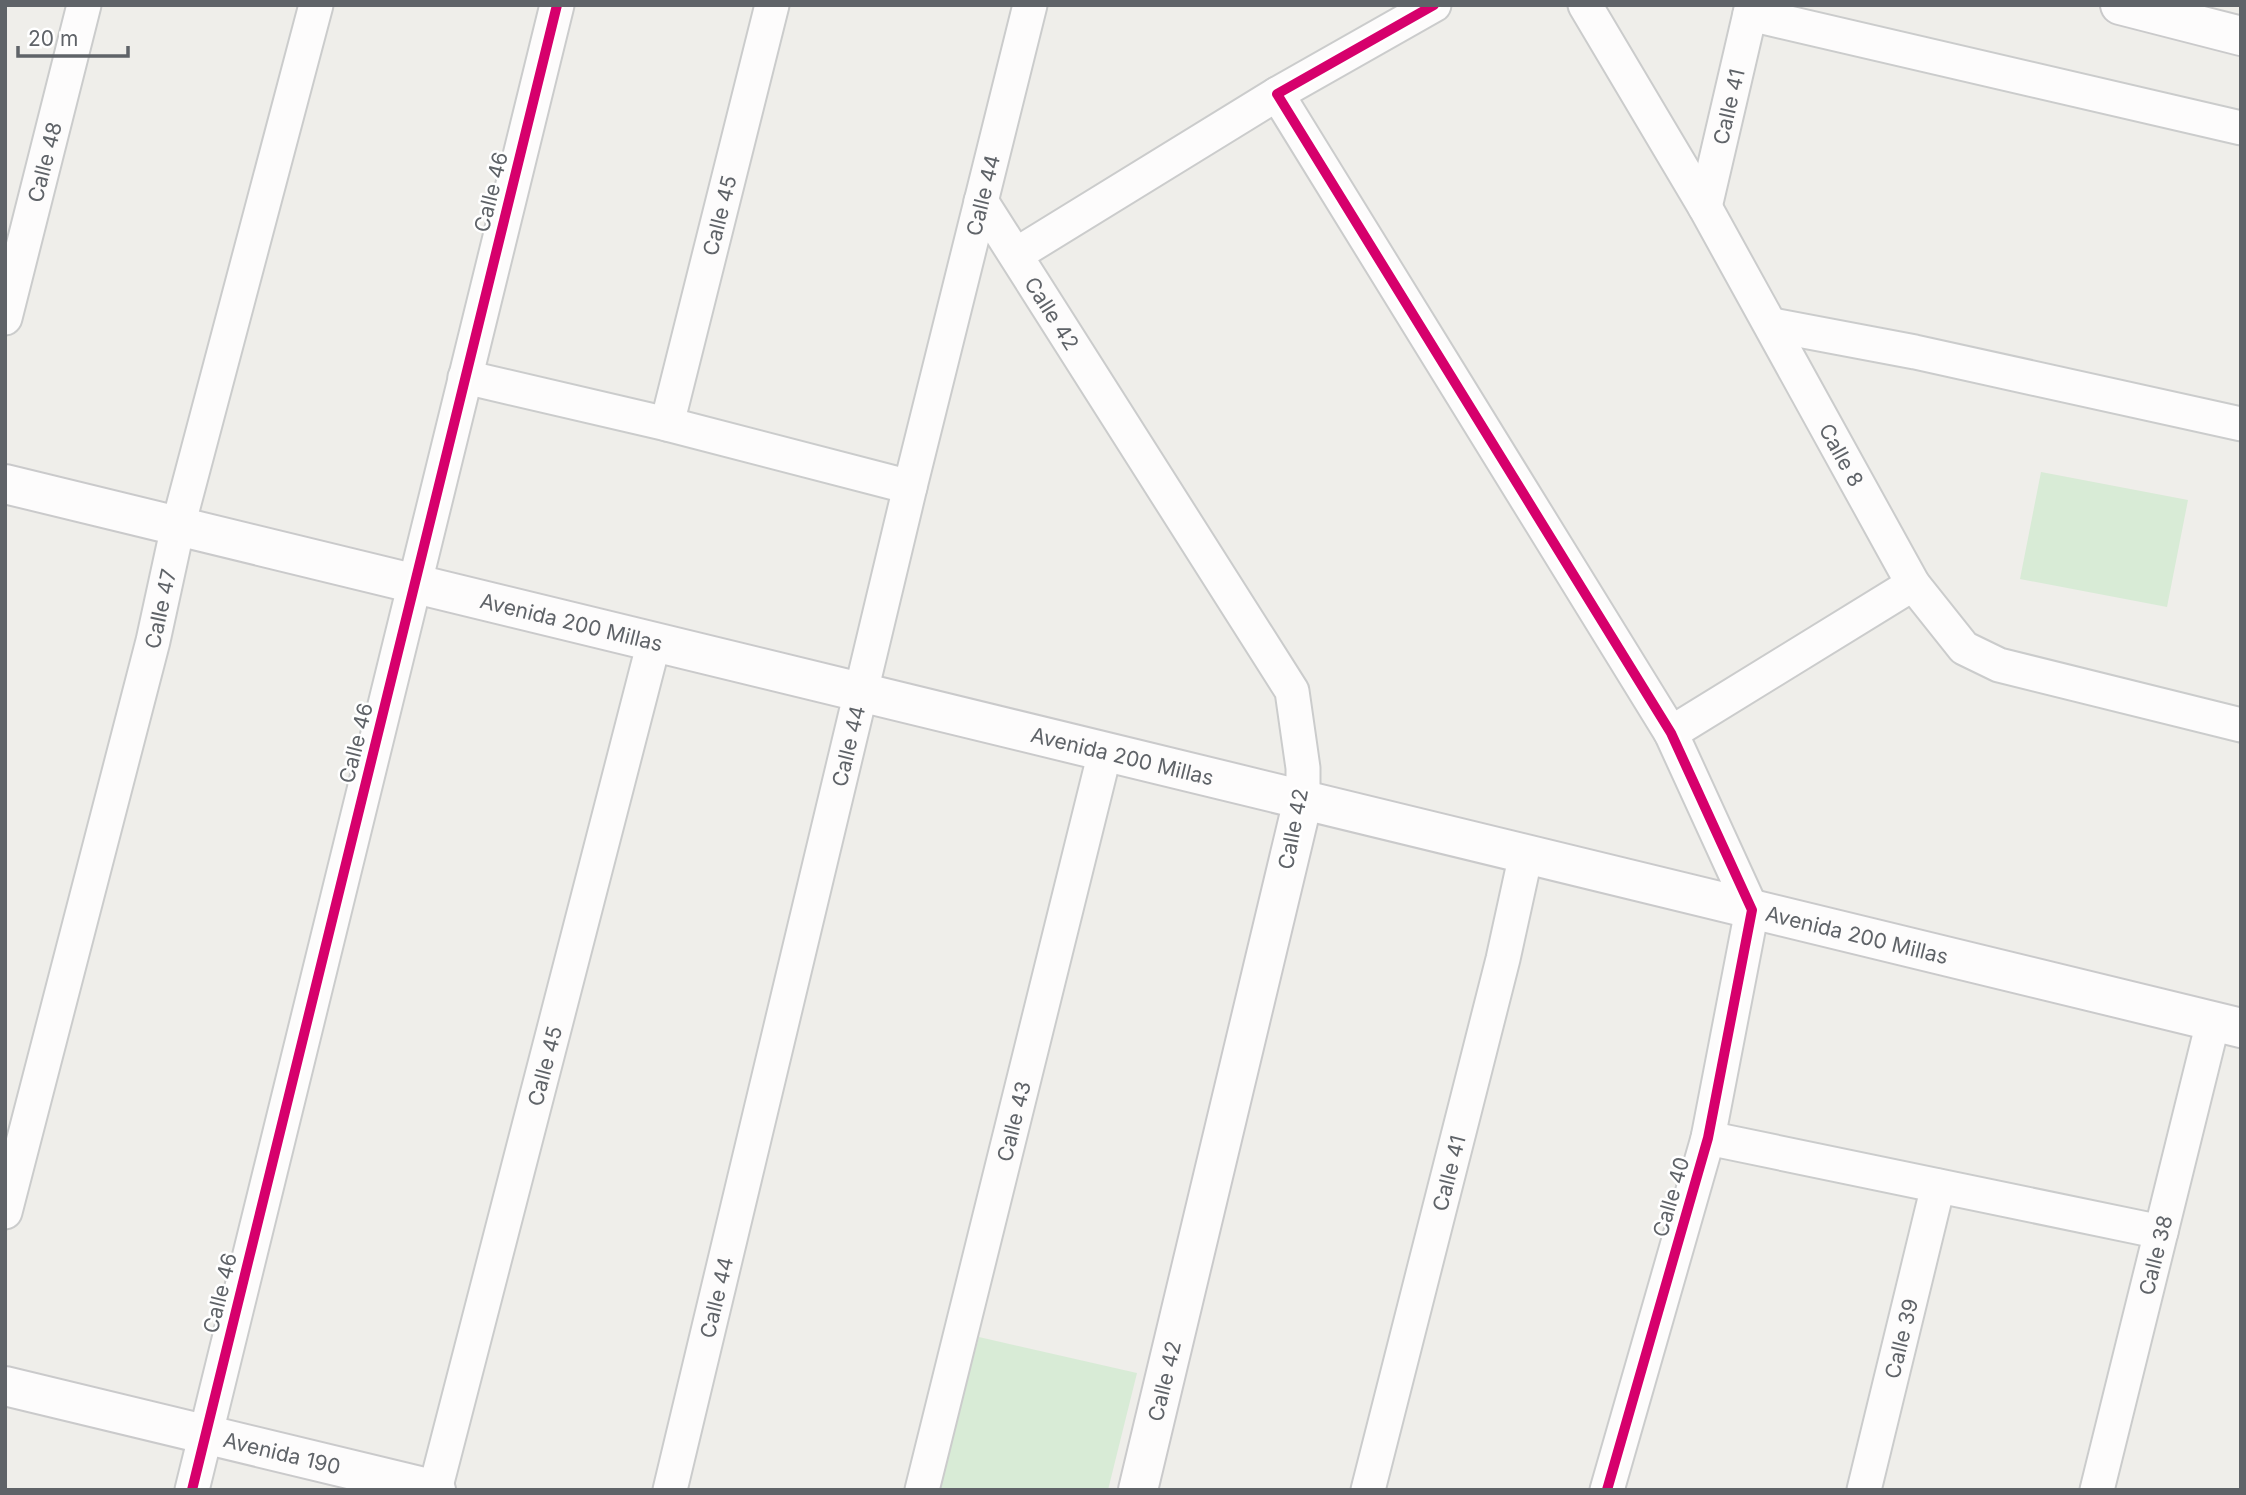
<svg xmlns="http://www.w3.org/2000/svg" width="2246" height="1495" viewBox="0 0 2246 1495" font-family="Inter,sans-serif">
<rect width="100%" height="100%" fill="#efeeea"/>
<!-- green -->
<path fill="#d8ebd6" d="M2041,472L2188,500L2167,607L2020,579Z
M979,1337L1137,1373L1108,1490H937Z"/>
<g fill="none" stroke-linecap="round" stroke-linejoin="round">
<!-- street casing -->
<g stroke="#cbcccc" stroke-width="37">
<g id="street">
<path d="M1434,5L1277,94L1671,733L1752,910L1708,1138L1607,1490"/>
<path id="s1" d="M1585,5L1705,207L1913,584L1964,648L1999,665L2241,725"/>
<path d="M1750,14L2241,128"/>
<path id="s2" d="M981,201L1292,691L1303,768V800"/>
<path id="s3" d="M1705,207L1752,5"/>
<path d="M1017,254L1277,94"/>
<path id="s4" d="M5,318L84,5"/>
<path d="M1772,325L1915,352L2241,424"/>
<path d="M465,377L667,424L910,487"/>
<path id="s5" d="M667,424L772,5"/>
<path d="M1671,733L1913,584"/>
<path d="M1708,1138L2161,1232"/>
<path id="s6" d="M5,1212L153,641L178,526L316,5"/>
<path d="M192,1490L557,5"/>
<path id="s7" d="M435,1490L654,642"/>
<path id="s8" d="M670,1490L910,487L1030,5"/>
<path id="s9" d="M922,1490L1105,752"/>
<path id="s10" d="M1368,1490L1503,959L1526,854"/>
<path id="s11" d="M1864,1490L1938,1186"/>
<path id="s12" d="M2097,1490L2213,1022"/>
</g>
</g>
<!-- secondary casing -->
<g stroke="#cacacb" stroke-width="42">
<g id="secondary">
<path d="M2120,5L2241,36"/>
<path id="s13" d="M5,484L2241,1028"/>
<path id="s14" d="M5,1386L436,1490"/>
<path id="s15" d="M1138,1490L1303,800"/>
</g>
</g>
<!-- street -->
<use href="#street" stroke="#fdfcfc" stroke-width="33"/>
<!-- secondary -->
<use href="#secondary" stroke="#fdfcfc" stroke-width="38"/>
<!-- cycleway casing -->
<g stroke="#fff" stroke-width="15">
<path id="cycleway" d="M1434,5L1277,94L1671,733L1752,910L1708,1138L1607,1490
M192,1490L557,5"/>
</g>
<!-- cycleway -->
<use href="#cycleway" stroke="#d6006c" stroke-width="10"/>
</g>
<g text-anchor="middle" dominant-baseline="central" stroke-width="5" stroke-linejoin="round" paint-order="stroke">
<!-- street labels -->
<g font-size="21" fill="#5f6368" stroke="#fff">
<text stroke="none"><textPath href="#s3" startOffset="103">Calle 41</textPath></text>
<text stroke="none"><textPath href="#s4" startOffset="161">Calle 48</textPath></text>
<text transform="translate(491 192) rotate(-76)">Calle 46</text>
<text stroke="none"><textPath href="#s8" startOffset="1332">Calle 44</textPath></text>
<text stroke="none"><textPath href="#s5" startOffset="215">Calle 45</textPath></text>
<text stroke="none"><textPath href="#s2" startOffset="133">Calle 42</textPath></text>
<text stroke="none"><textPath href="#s1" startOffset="518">Calle 8</textPath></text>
<text stroke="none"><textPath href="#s6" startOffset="623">Calle 47</textPath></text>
<text stroke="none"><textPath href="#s13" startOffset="583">Avenida 200 Millas</textPath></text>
<text transform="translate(356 743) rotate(-76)">Calle 46</text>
<text stroke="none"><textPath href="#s8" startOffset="765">Calle 44</textPath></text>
<text stroke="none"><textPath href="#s13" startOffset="1150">Avenida 200 Millas</textPath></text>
<text transform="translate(1293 829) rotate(-79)">Calle 42</text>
<text stroke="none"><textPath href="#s13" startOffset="1906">Avenida 200 Millas</textPath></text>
<text stroke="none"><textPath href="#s7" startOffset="438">Calle 45</textPath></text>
<text stroke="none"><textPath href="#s9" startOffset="380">Calle 43</textPath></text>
<text stroke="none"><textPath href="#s10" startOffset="327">Calle 41</textPath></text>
<text transform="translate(1671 1197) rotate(-74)">Calle 40</text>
<text stroke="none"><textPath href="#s12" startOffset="242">Calle 38</textPath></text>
<text transform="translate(220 1293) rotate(-76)">Calle 46</text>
<text stroke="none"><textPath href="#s8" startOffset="198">Calle 44</textPath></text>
<text stroke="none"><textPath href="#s11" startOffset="156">Calle 39</textPath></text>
<text stroke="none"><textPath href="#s15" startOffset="112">Calle 42</textPath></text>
<text stroke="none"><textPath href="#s14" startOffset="285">Avenida 190</textPath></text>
</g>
</g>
<!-- border -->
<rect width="2246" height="1495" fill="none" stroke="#5f6368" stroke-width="14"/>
<!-- scale -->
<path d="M18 46v10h110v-10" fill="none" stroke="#5f6368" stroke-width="3.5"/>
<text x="28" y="46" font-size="21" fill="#5f6368" stroke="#ffffff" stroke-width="5" paint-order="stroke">20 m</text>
</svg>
